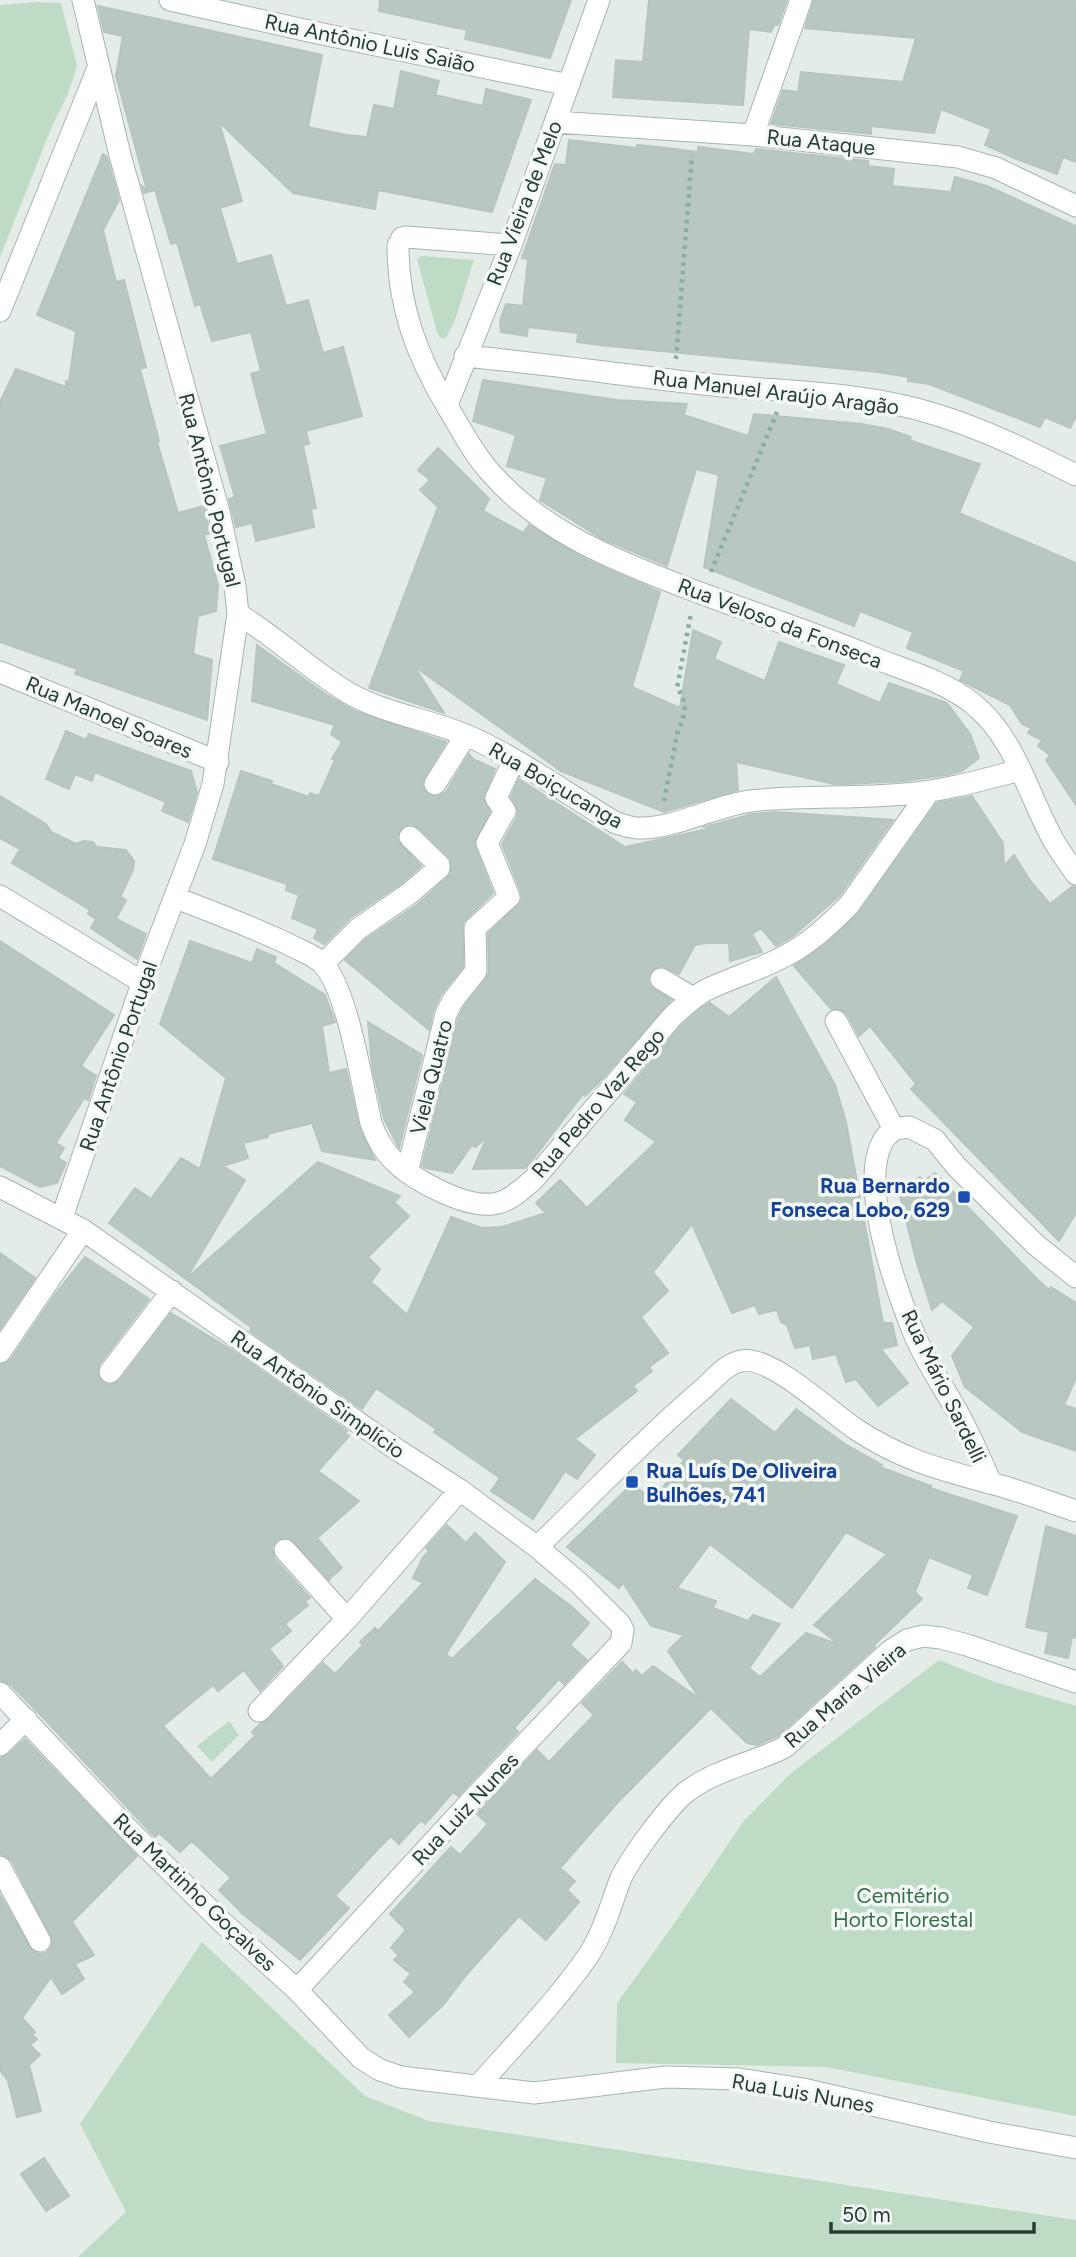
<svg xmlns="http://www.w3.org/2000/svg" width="1076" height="2257" viewBox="0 0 1076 2257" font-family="Figtree,sans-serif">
<rect width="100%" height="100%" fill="#e4ece8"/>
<!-- green -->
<path fill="#bedcc5" d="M38,2L61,3L77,66L68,94L52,126L0,257V5Z
M422,256L474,260L455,320L446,338H440L437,332L417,259Z
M939,1660L992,1681L1076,1706V2116L826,2067L616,2063L617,2003L669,1931L743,1822L790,1774Z
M229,1721L239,1735L212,1762L197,1746Z
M202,1942L365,2096L429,2121L1076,2220V2257H78L126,2212L80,2124Z"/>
<!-- building -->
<path fill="#b9c7c1" stroke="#b7c5bf" stroke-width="2" fill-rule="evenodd" d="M380,0H571L550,58L465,39L467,30L379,11Z
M649,0H787L778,25H774L771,32L749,29L743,105L613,97L616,60L643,62Z
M814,0H1076V162L1063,157L1057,174L1019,160L985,145L991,129L941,109L934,133L871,126V134L771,124L783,90L798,92L801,72L903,82L916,38L805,28Z
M98,6L322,55L308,127L346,135L367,137L374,105L394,109L401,71L439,81L435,95L483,106L486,89L531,100L492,212L378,190L375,209L293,193L219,122L242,201L220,208L237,264L271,255L286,306L308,300L323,353L343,347L362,416L306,431L309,444L303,445L316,508L311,509L314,527L256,541L252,523L236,527L229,499L235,497L220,446L267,434L251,374L261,371L251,332L212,341L200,304L195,306L177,242L171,244L155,190L144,193L142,186L147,190L116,76L123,36L104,32Z
M569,140L636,148L637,145L650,146L698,152V147L754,154L756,149L868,161V166L894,169L892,186L951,192L955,177L987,186L1076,226V416L1070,428L1045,417L1040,427L929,384L908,381V377L878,372L599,345L577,342L578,333L528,327L527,336L501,332L500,321L506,304L523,306L528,259L522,258L555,164L566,165Z
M103,154L107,157L119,200L103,230L116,282L124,280L146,367L140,369L159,441L157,442L178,513L204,506L210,533L204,535L218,585L216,611L198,616L193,654L212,660L207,720L75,674L77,669L0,642V402L16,369L66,387V381L69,382L76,331L37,315Z
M483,380L617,400L687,404L684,415L748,436L754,414L862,424L888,429L911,437L909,440L980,464L959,513L1076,563V805L1046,760L1050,755L1038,746L1042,740L1028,733L1031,728L1022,724L1010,705L960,680L964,671L907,648L913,632L860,611L854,626L704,567L719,475L696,469L667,566L601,538L540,500L547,478L507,466L516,435L473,421Z
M438,448L489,499L483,511L523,533L529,525L589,561L660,592L632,687L680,708L693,630L721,642L714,659L765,681L779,642L844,665L836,684L880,703L889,683L947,703L970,734L979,758L962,771L946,775L904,781L847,784H834L736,762L738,790L664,812L561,771L414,666L444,713L369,688L438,507L420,490L430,480L418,470Z
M257,645L325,694L355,711L446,742L424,778L423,789L429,795L440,796L446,792L469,754L473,759L495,769L483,798L490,812L474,843L493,893L463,922V967L441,994L433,1011L429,1030L345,960L366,939L418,904L451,874V859L419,828L412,824L406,825L398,833L397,840L421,866L402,883L350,918L324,944L314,938L318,929L292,918L299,895L286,890L287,884L213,859L241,771L272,781L271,784L309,797L310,793L319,796L335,760L332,759L342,742L331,734L335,725L252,701Z
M66,731L86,740L89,734L191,771L197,792L188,822L162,811L166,802L95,772L92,781L75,774L69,789L46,779Z
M519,779L625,847L708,829L704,827L752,814L775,812L893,820L839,896L793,936L776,946L761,928L752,934L762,952L730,961L729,943H706L695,945L679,974L662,966L654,968L648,978L649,985L671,1000L602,1079L585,1096L583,1094L526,1168L473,1169L488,1135L476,1147L472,1145L452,1173L426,1168L422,1166L458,1019L464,1007L486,979L489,972L488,934L522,901L521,892L502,844L517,817L518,810L511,797Z
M0,796L46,824L51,832L76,844L83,841L93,842L97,847L126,850L134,861L133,870L120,897L126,900L116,919L146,934L137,959L91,928L96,919L88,914L90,910L12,863L20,849L0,838Z
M972,796L1003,843L1004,866L1014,855L1031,882L1050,904L1073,886L1076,887V1213L1059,1241L911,1089L916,1084L870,1026L859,1036L847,1014L842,1010L831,1009L794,966L826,944L858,914L937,803Z
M0,941L114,1015L81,1066L96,1076L88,1100L84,1098L56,1143L64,1148L58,1158L66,1163L57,1183L40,1187L0,1166Z
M190,941L252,963L257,949L276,957L274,963L325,995L335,1022L322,1026L329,1073L346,1069L359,1127L375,1160L322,1151L312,1123L268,1134V1137L243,1143L248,1158L223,1166L245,1180L186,1279L109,1223L135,1188L151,1199L181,1158L200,1169L226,1078L160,1024Z
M776,977L835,1085L846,1122L883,1323H892L897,1345L881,1349L908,1383L878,1406L856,1379L846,1382L836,1354L813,1359L810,1345L795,1348L787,1325L781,1322L777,1310L759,1314L755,1305L732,1313L692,1224L653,1272L668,1291L641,1317L668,1353L649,1367L652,1371L633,1386L637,1391L575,1439L595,1455L577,1479L565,1471L533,1519L491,1491L500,1478L434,1432L436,1429L376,1388L362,1409L250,1331L252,1328L186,1279L318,1162L400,1196L394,1202L409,1216L368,1257L380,1269L371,1282L407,1315L451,1217L482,1228L502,1227L546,1213L536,1203L560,1180L587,1208L656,1142L625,1120L637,1102L624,1094L681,1026L700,1009L710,1003L729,1017Z
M368,1022L422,1055L399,1148L384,1119L372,1065Z
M935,1173L1036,1278L1049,1290L1051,1287L1076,1303V1378L1064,1405L1076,1409V1451L1022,1432L965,1387L952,1356L974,1327L942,1301L932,1310L916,1260L899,1192L920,1177L924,1181Z
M0,1253L35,1278L0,1329Z
M85,1257L149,1299L99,1365L98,1376L103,1383L109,1385L120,1380L171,1313L235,1352L347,1431L345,1434L349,1436L318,1471L359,1501L317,1538L342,1568L329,1579L330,1581L290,1538L277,1540L272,1547L275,1559L310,1598L305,1601L308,1605L285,1624L291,1631L269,1649L283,1666L260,1691L244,1670L218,1691L213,1685L163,1726L211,1779L255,1736L252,1732L260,1724L268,1720L323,1663L335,1674L363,1645L360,1642L375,1628L378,1631L423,1583L413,1578L423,1557L429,1551L426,1548L447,1525L466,1543L475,1533L505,1562L446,1654L452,1659L535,1579L572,1607L589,1623L570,1645L587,1660L564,1684L559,1679L514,1728L518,1732L458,1796L453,1792L425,1824L421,1820L399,1844L391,1836L376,1851L335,1896L349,1908L300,1960L244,1915L219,1890L231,1878L192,1841L180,1852L159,1833L155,1837L36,1710L10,1684L0,1680V1365L11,1359L56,1293Z
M731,1399L775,1433L796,1409L845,1444L882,1465L880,1467L931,1486L930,1488L1017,1516L987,1595L968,1588L973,1575L929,1557L915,1592L922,1599L874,1645L875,1647L778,1736L757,1745L747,1743L711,1708L618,1802L560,1868L575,1881L567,1890L579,1902L546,1940L519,1916L467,1974L443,2005L409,2037L389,2015L415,1992L404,1982L411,1974L394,1960L399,1955L391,1948L406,1930L390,1914L451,1847L460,1855L488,1824L477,1814L537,1750L549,1762L594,1715L582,1703L622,1662L633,1673L636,1670L642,1676L653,1666L700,1699L668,1651L684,1635L651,1626L623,1583L619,1588L567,1547L632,1484L653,1500L684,1460L678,1455ZM846,1532L887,1554L814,1625L840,1645L806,1633L760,1677L749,1668L780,1624L753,1615L748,1621L713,1608L716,1601L677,1588L710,1544L792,1608Z
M1046,1526L1076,1536V1638L1072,1637L1068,1658L1045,1653L1049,1632L1026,1627Z
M25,1739L137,1856L72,1922L94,1955L75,1964L84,1979L62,1994L51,1977L22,2018L35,2032L32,2035L37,2039L30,2045L40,2055L29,2065L41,2111L17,2117L8,2081L0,2070V1895L33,1952L39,1954L46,1953L51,1948L53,1941L12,1861L6,1856L0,1854V1758L9,1754Z
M44,2158L69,2196L46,2211L21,2174Z"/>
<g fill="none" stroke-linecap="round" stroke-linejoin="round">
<!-- minor casing -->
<g stroke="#a7b4af" stroke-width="23">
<path id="minor" d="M170,0L313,32L569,85
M555,122L753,135L958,157L996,168L1076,206
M753,135L801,0
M511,245L406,237L402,238L398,246C398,306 417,356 447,406C461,429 472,452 490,472C538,527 602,555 669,581C734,607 802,628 867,655C901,669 943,680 972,703C1013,735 1027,790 1050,834C1057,848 1067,861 1076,874
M0,311L98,68
M465,356C548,364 630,376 713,385C786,392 864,392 934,414C984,429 1030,452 1076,475
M447,405L511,245L599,0
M238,614C276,637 309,669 347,692C384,714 429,719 468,736C520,759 567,794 616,823C624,825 633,829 642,828C675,828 715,806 750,801C802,795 854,799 905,794C944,791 982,780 1020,770
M0,672L218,762
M435,784L466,735
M0,896L142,982
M176,898C215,913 253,927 290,945C301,951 314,955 323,964C348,991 362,1085 371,1123C376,1137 382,1149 393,1160C413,1180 463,1207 492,1204C508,1203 522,1189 534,1179L672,1017C683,1007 693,997 706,990C730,978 757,971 781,958C808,945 828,926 849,905L929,792
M323,964L358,929L410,893L439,868V865L410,837
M661,979L693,998
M836,1021L894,1129
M894,1129C891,1133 885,1136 883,1141C858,1185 897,1292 915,1336C927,1364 945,1389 959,1415C971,1437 981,1460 991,1483
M894,1129L909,1127L935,1140L956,1166L1036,1245L1076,1277
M407,1172L446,1014L453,1000L476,971L475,928L509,897L487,843L505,811L496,798L514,760
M0,1187L83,1230L396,1449L460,1490L537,1547L579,1583L620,1624L623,1630L621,1643L471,1801L297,1990
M62,1217L146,972L195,844L213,784L238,614L235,586L219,512L120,155L83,0
M0,1352L83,1230
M110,1372L172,1291
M537,1547C592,1495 645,1438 703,1389C714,1379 726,1364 741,1361C770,1354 831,1413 857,1430C903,1460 939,1469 990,1483C1019,1490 1048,1502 1076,1511
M285,1550L347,1619
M0,1693L130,1831L221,1921L297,1990L361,2058L380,2070L401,2077L534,2093L666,2077L739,2079L803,2089L989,2132L1076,2148
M259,1711L347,1619L460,1490
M0,1745L26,1719
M0,1867L40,1941
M478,2086C515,2044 556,2002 588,1956C603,1933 610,1908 619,1883C626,1863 668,1807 685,1793C715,1769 752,1764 785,1747L890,1651L907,1640L923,1636L941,1638L967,1645L1076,1682"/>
</g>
<!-- path -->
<path stroke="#87ae9f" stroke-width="4.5" stroke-dasharray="3.5 5" stroke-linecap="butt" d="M676,359L692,155
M711,572L777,412
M664,801L678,730C686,714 688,702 677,688L691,613"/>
<!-- minor -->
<use href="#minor" stroke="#fff" stroke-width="21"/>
</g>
<!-- markers -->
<g fill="#1a4fb4" stroke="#f4f9f6" stroke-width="2.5">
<rect x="957" y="1190" width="14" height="14" rx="3.5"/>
<rect x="625" y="1475" width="14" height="14" rx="3.5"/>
</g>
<g text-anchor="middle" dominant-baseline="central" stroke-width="7" stroke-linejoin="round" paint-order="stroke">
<!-- street labels -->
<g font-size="21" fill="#243d35" stroke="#f4f9f6">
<text transform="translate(370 43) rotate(12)">Rua Antônio Luis Saião</text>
<text transform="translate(821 142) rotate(6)">Rua Ataque</text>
<text transform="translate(524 203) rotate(-69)">Rua Vieira de Melo</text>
<text transform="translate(776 392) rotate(7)">Rua Manuel Araújo Aragão</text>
<text transform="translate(210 490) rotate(76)">Rua Antônio Portugal</text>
<text transform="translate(780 623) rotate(21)">Rua Veloso da Fonseca</text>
<text transform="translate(109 717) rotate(23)">Rua Manoel Soares</text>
<text transform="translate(556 785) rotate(30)">Rua Boiçucanga</text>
<text transform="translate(118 1056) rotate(-71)">Rua Antônio Portugal</text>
<text transform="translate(431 1077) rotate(-76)">Viela Quatro</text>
<text transform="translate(598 1103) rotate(-49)">Rua Pedro Vaz Rego</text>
<text transform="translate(944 1386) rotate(64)">Rua Mário Sardelli</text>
<text transform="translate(318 1394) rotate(35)">Rua Antônio Simplício</text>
<text transform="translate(845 1695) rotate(-40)">Rua Maria Vieira</text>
<text transform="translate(465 1809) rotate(-47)">Rua Luiz Nunes</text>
<text transform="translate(195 1892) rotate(44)">Rua Martinho Goçalves</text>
<text transform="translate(803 2093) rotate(10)">Rua Luis Nunes</text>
</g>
<!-- transit labels -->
<g font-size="21" font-weight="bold" fill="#164399" stroke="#f4f9f6" text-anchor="end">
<text x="950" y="1185">Rua Bernardo<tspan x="950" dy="24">Fonseca Lobo, 629</tspan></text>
<text x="646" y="1470" text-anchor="start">Rua Luís De Oliveira<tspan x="646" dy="24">Bulhões, 741</tspan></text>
</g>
<!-- park labels -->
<g font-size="21" fill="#317147" stroke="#f4f9f6">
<text x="903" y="1895">Cemitério<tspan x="903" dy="24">Horto Florestal</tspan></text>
</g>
</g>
<!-- scale -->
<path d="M831 2222v10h203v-10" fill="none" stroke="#243d35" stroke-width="3.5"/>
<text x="842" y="2222" font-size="21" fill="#243d35" stroke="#f4f9f6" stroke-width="5" paint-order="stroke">50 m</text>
</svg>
